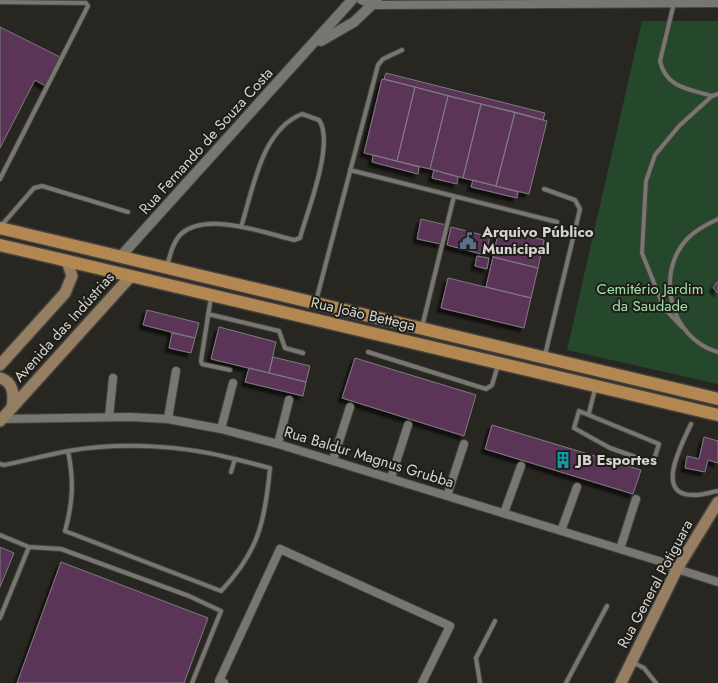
<svg xmlns="http://www.w3.org/2000/svg" width="718" height="683" viewBox="0 0 718 683" font-family="Jost,sans-serif">
<defs>
<filter id="shadow"><feDropShadow dx="-4" dy="4" stdDeviation="1" flood-color="#0009"/></filter>
</defs>
<rect width="100%" height="100%" fill="#282621"/>
<!-- green -->
<path fill="#25472b" d="M642,21H718V384L567,350Z"/>
<!-- building -->
<path fill="#5a3659" stroke="#7f7a7f" filter="url(#shadow)" d="M0,27L62,58L47,87L35,80L0,148Z
M386,73L545,113L543,120L384,79Z
M382,79L415,87L397,161L364,153Z
M415,87L448,96L430,169L397,161Z
M448,96L481,104L463,178L430,169Z
M481,104L515,112L496,186L463,178Z
M515,112L547,121L529,194L496,186Z
M373,155L419,167L418,174L372,162Z
M434,170L458,177L457,184L432,178Z
M473,180L518,192L517,198L471,187Z
M421,219L446,225L441,244L417,239Z
M451,227L490,237L485,255L447,245Z
M499,229L544,240L538,268L493,257Z
M477,256L489,258L487,269L475,266Z
M493,257L538,268L531,298L486,287Z
M448,278L531,298L524,328L441,308Z
M717,282H718V293L713,288Z
M147,310L199,323L195,338L143,325Z
M219,327L276,342L269,373L211,359Z
M172,333L195,338L191,353L169,348Z
M273,357L310,366L306,382L269,373Z
M355,358L476,395L464,436L342,398Z
M249,368L306,382L303,396L245,382Z
M492,425L641,470L633,494L485,449Z
M704,437L718,441V463L708,460L705,472L685,468L687,456L699,459Z
M0,547L14,553L0,587Z
M61,562L208,618L184,683H17Z"/>
<g fill="none" stroke-linecap="round" stroke-linejoin="round">
<!-- service casing -->
<g stroke="#44423d" stroke-width="6">
<path id="service" d="M0,2L86,3L88,6L0,179
M674,3L660,61C666,88 689,89 712,96
M350,170L557,222
M544,189L575,200L580,209L545,355
M718,219C707,224 697,229 688,238C654,273 670,339 718,352
M1,226L34,188L42,186L128,212
M167,266C170,255 173,242 181,234C206,211 265,233 294,240L300,238C307,212 335,143 319,120L302,114C261,130 253,190 241,227
M211,297L201,361L202,364L230,370
M316,301L378,65L383,59L402,50
M208,314L279,331L285,348L303,353
M422,327L454,196
M682,327L664,308L642,253L646,181L655,155L679,126L712,96L718,94
M368,352L486,389L492,385L498,365
M579,411L659,444L653,463L610,448L574,428Z
M589,413L595,389
M691,424C683,442 652,497 695,495C703,495 711,492 718,491
M68,451C74,480 73,503 65,531L221,591C259,551 265,521 270,468L235,459
M0,464L4,465C25,461 46,455 68,451C122,442 182,445 235,459L231,472
M0,535L29,547L61,549L189,596L221,611L192,683
M0,618L29,547
M634,663L644,668L656,683
M480,683L476,658L495,621
M566,683L607,606"/>
</g>
<!-- minor casing -->
<g stroke="#44423d" stroke-width="10">
<path id="minor" d="M361,0L373,5L718,3
M109,417L113,378
M2,419L130,417L168,419L221,429L278,444L659,561L677,569L718,582
M168,419L176,371
M221,429L233,383
M278,444L289,400
M333,460L350,407
M391,478L408,425
M447,496L464,444
M504,513L521,466
M561,531L577,487
M620,549L636,499
M224,683L219,681L280,549L450,626L422,683"/>
</g>
<!-- tertiary casing -->
<g stroke="#44423d" stroke-width="12">
<path id="tertiary" d="M321,41L354,22L377,0
M120,257L352,0"/>
</g>
<!-- secondary casing -->
<g stroke="#44423d" stroke-width="14">
<path id="secondary" d="M0,365L65,293L72,276L67,261
M0,378C14,382 14,395 12,408
M0,421L131,276
M621,683L677,569L718,502"/>
</g>
<!-- primary casing -->
<g stroke="#44423d" stroke-width="15">
<path id="primary" d="M0,228L718,399
M0,245L718,415"/>
</g>
<!-- service -->
<use href="#service" stroke="#787670" stroke-width="4"/>
<!-- minor -->
<use href="#minor" stroke="#787670" stroke-width="8"/>
<!-- tertiary -->
<use href="#tertiary" stroke="#787670" stroke-width="10"/>
<!-- secondary -->
<use href="#secondary" stroke="#957e61" stroke-width="11"/>
<!-- primary -->
<use href="#primary" stroke="#b28751" stroke-width="12"/>
</g>
<!-- icons -->
<defs>
<g id="civic-bare" transform="scale(1.35)"><path d="M-.6-6.5H3V-4.5H.6V-3L4-1V1h2V6H-6V1h2V-1L-.6-3ZM-1.2 2.5V6h2.4V2.5Z" fill="#5c6f8a" stroke="#1e1d18" stroke-width="2.5" paint-order="stroke"/></g>
<g id="building-bare" transform="scale(1.35)"><path d="M-4-6H4V6H1V3H-1V6H-4ZM-2.5-4.3h1.7v1.8h-1.7ZM.8-4.3h1.7v1.8H.8ZM-2.5-1h1.7V.8h-1.7ZM.8-1h1.7V.8H.8Z" fill="#0f9aa8" stroke="#1e1d18" stroke-width="2.5" paint-order="stroke"/></g>
</defs>
<g fill-rule="evenodd">
<use href="#civic-bare" x="468" y="241"/>
<use href="#building-bare" x="563" y="460"/>
</g>
<g text-anchor="middle" dominant-baseline="central" stroke-width="4" stroke-linejoin="round" paint-order="stroke">
<!-- street labels -->
<g font-size="15" fill="#d5d4d0" stroke="#1e1d18">
<text transform="translate(206 141) rotate(-48)">Rua Fernando de Souza Costa</text>
<text transform="translate(363 314) rotate(13)">Rua João Bettega</text>
<text transform="translate(64 327) rotate(-48)">Avenida das Indústrias</text>
<text transform="translate(369 457) rotate(17)">Rua Baldur Magnus Grubba</text>
<text transform="translate(655 584) rotate(-62)">Rua General Potiguara</text>
</g>
<!-- poi labels -->
<g font-size="15" font-weight="bold" fill="#d5d4d0" stroke="#1e1d18" text-anchor="start">
<text x="482" y="232">Arquivo Público<tspan x="482" dy="17">Municipal</tspan></text>
<text x="577" y="460">JB Esportes</text>
</g>
<!-- park labels -->
<g font-size="15" fill="#a1e3aa" stroke="#1e1d18">
<text x="650" y="289">Cemitério Jardim<tspan x="650" dy="17">da Saudade</tspan></text>
</g>
</g>
</svg>
